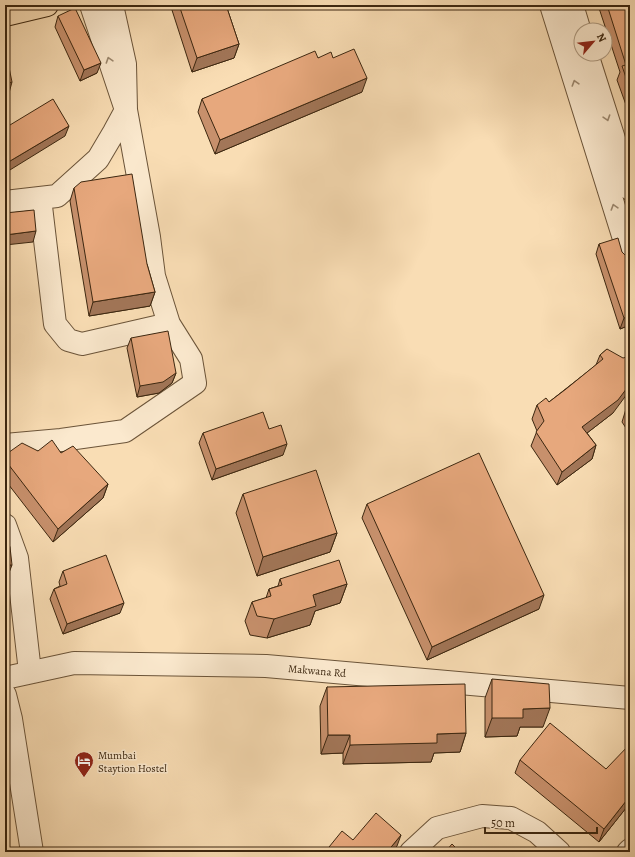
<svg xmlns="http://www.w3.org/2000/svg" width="635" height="857" viewBox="0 0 635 857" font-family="Alegreya,serif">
<rect width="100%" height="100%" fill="#f9ddb4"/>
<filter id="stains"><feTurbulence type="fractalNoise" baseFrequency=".005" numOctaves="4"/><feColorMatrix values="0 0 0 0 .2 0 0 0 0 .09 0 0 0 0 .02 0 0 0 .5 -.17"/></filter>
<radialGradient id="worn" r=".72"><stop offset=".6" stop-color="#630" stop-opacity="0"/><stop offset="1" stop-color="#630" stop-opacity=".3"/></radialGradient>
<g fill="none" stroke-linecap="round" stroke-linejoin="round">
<!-- minor casing -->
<g stroke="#6b5439" stroke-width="24">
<path id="minor" d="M551,5L630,258
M572,5L581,35
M587,54L630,189
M40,198L55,324L68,340L82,344L169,324
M5,202L57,196L98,159L114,132L126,110L125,64L112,5
M5,445L61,440L125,431L195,383L191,359L169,324L154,276L149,237L126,110L91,5
M5,525L17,558L30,672
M5,678L74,663L266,666L630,698
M5,695L11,719L32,852
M411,852L437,828L482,816L511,818L537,832L559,852
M628,852L630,850"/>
</g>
<!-- major casing -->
<g stroke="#3c2710" stroke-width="24">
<path id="major" d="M5,15L47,5"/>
</g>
<!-- minor -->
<use href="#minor" stroke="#fbe9ce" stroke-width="22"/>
<!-- major -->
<use href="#major" stroke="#f9ddb4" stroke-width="22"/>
</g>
<!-- wall -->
<path fill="#c7906c" stroke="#3c2710" d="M171,5H226L239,44L234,58L192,72L171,7Z
M598,5H630V116L617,80L620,72Z
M58,16L97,73L80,81L55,27Z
M318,58H333L362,92L215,154L198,112L202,99Z
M74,188L147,264L155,292L150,306L89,316L70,201Z
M599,244L622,252L630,264V325L620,329L596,254Z
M131,338L176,373L172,383L159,393L137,397L127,348Z
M607,349L613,413L587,433L596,445L592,459L557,485L531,446L537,431L532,419L537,405L549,402L596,365L600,355Z
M630,405V430L628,431L622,422L626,409Z
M269,429L283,455L212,480L199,443L203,433Z
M38,451L61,453L108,484L103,498L53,542L5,480V455Z
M243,494L337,533L330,552L257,576L236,513Z
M367,504L539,609L427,660L362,518Z
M63,571L120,613L63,634L50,599L54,589L60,586L59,582Z
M280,579L347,584L340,603L315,611L310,625L267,638L250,635L245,621L252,602L266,598L269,589L278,586Z
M492,679L543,727H520L517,736L485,737V698Z
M327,687L466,733L460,752L434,753L431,762L343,764V753L321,754L320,706Z
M520,760L606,769L630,803L599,842L515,773Z"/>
<!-- shaded-wall -->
<path fill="#a27658" stroke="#3c2710" d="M239,44L234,58L192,72L197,58Z
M101,63L97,73L80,81L84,70Z
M367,78L362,92L215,154L220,140Z
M12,82L9,93L5,94V84Z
M69,126L65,136L5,173V164Z
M36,231L33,242L5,245V235Z
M155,292L150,306L89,316L93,302Z
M630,316V325L620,329L624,318Z
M176,373L172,383L159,393L137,397L140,386Z
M630,384V390L613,413L578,440L582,427Z
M287,444L283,455L212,480L216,469Z
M596,445L592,459L557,485L562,472Z
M108,484L103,498L53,542L58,529Z
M337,533L330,552L257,576L263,557Z
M5,565H12L7,578H5Z
M347,584L340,603L315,611L310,625L267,638L274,619L313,595Z
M544,595L539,609L427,660L432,647Z
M124,603L120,613L63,634L67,624Z
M550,708L543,727H520L517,736L485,737L492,718L523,709Z
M466,733L460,752L434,753L431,762L343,764L350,745L437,734Z
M328,735H350L343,753L321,754Z
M630,796V803L599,842L604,829Z
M401,835L397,846L392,852H387Z"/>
<!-- building -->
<path fill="#e7a87d" stroke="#3c2710" d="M179,5H226L239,44L197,58Z
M607,5H630V89L622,66L626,65Z
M75,8L101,63L84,70L58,16Z
M5,48L12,82L5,84Z
M354,49L367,78L220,140L202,99L315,51L318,58L331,52L333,58Z
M53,99L69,126L5,164V128Z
M132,174L147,264L155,292L93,302L74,188L81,182Z
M34,210L36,231L5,235V213Z
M618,238L622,252L628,258L630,264V316L624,318L599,244Z
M168,331L176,373L163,382L140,386L131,338Z
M607,349L623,358L630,356V384L618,400L582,427L596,445L562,472L536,432L544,421L537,405L546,398L549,402L566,389L603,359L600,355Z
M630,405V413L626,409Z
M263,412L269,429L281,425L287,444L216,469L203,433Z
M52,440L61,453L73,446L108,484L58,529L5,460V455L22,443L38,451Z
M479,453L544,595L432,647L367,504Z
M316,470L337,533L263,557L243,494Z
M5,540H7L10,547L12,565H5Z
M106,555L124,603L67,624L54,589L67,584L63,571Z
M339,560L347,584L313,595L316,606L274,619L257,616L252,602L271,596L269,589L282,585L280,579Z
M492,679L549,684L550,708L523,709V718H492Z
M465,684L466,733L437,734V743L350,745V735H328L327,687Z
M550,723L606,769L630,744V796L604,829L520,760Z
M376,813L401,835L387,852H325L342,831L353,840Z
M452,844L460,852H445Z
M543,847L547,852H538Z"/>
<!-- one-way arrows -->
<defs><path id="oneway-chevron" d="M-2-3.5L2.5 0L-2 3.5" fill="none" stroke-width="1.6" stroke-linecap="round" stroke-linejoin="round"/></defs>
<g stroke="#9c886f">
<use href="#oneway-chevron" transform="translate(109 60) rotate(-108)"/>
<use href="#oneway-chevron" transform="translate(575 83) rotate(-107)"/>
<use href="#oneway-chevron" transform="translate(607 118) rotate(72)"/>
<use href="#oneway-chevron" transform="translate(614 207) rotate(-107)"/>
</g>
<!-- icons -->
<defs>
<g id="hotel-pin" transform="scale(1)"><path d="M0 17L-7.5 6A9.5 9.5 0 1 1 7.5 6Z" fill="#8f2418" stroke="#fbe9ce"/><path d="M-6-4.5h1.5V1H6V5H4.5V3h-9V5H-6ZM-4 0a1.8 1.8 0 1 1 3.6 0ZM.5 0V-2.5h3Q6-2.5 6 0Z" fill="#fff"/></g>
</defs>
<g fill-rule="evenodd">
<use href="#hotel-pin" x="84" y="761"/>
</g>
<g text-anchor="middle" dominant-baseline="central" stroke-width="3" stroke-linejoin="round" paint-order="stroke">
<!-- street labels -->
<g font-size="11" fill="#3c2710" stroke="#fbe9ce">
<text transform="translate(317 671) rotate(5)">Makwana Rd</text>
</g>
<!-- poi labels -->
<g font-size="11" fill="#3c2710" stroke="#fbe9ce" text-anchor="start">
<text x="98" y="755">Mumbai<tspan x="98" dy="13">Staytion Hostel</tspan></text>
</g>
</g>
<!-- margin -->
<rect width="635" height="857" fill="none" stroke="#f9ddb4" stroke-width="20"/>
<rect x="6" y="6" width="623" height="845" fill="none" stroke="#3c2710" stroke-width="2"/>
<rect x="10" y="10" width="615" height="837" fill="none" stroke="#3c2710"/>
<!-- north arrow -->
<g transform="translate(593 42) rotate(62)"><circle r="19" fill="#fbe9ce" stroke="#af9b82"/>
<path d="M0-3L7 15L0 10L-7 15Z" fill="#8f2418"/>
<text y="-6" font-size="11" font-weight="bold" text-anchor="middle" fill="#3c2710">N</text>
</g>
<!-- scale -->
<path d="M485 827v6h112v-6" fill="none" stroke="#3c2710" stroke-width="2"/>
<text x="491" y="827" font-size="12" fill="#3c2710" stroke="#fbe9ce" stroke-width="3" paint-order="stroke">50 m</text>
<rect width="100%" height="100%" filter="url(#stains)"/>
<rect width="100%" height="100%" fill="url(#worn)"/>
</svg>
